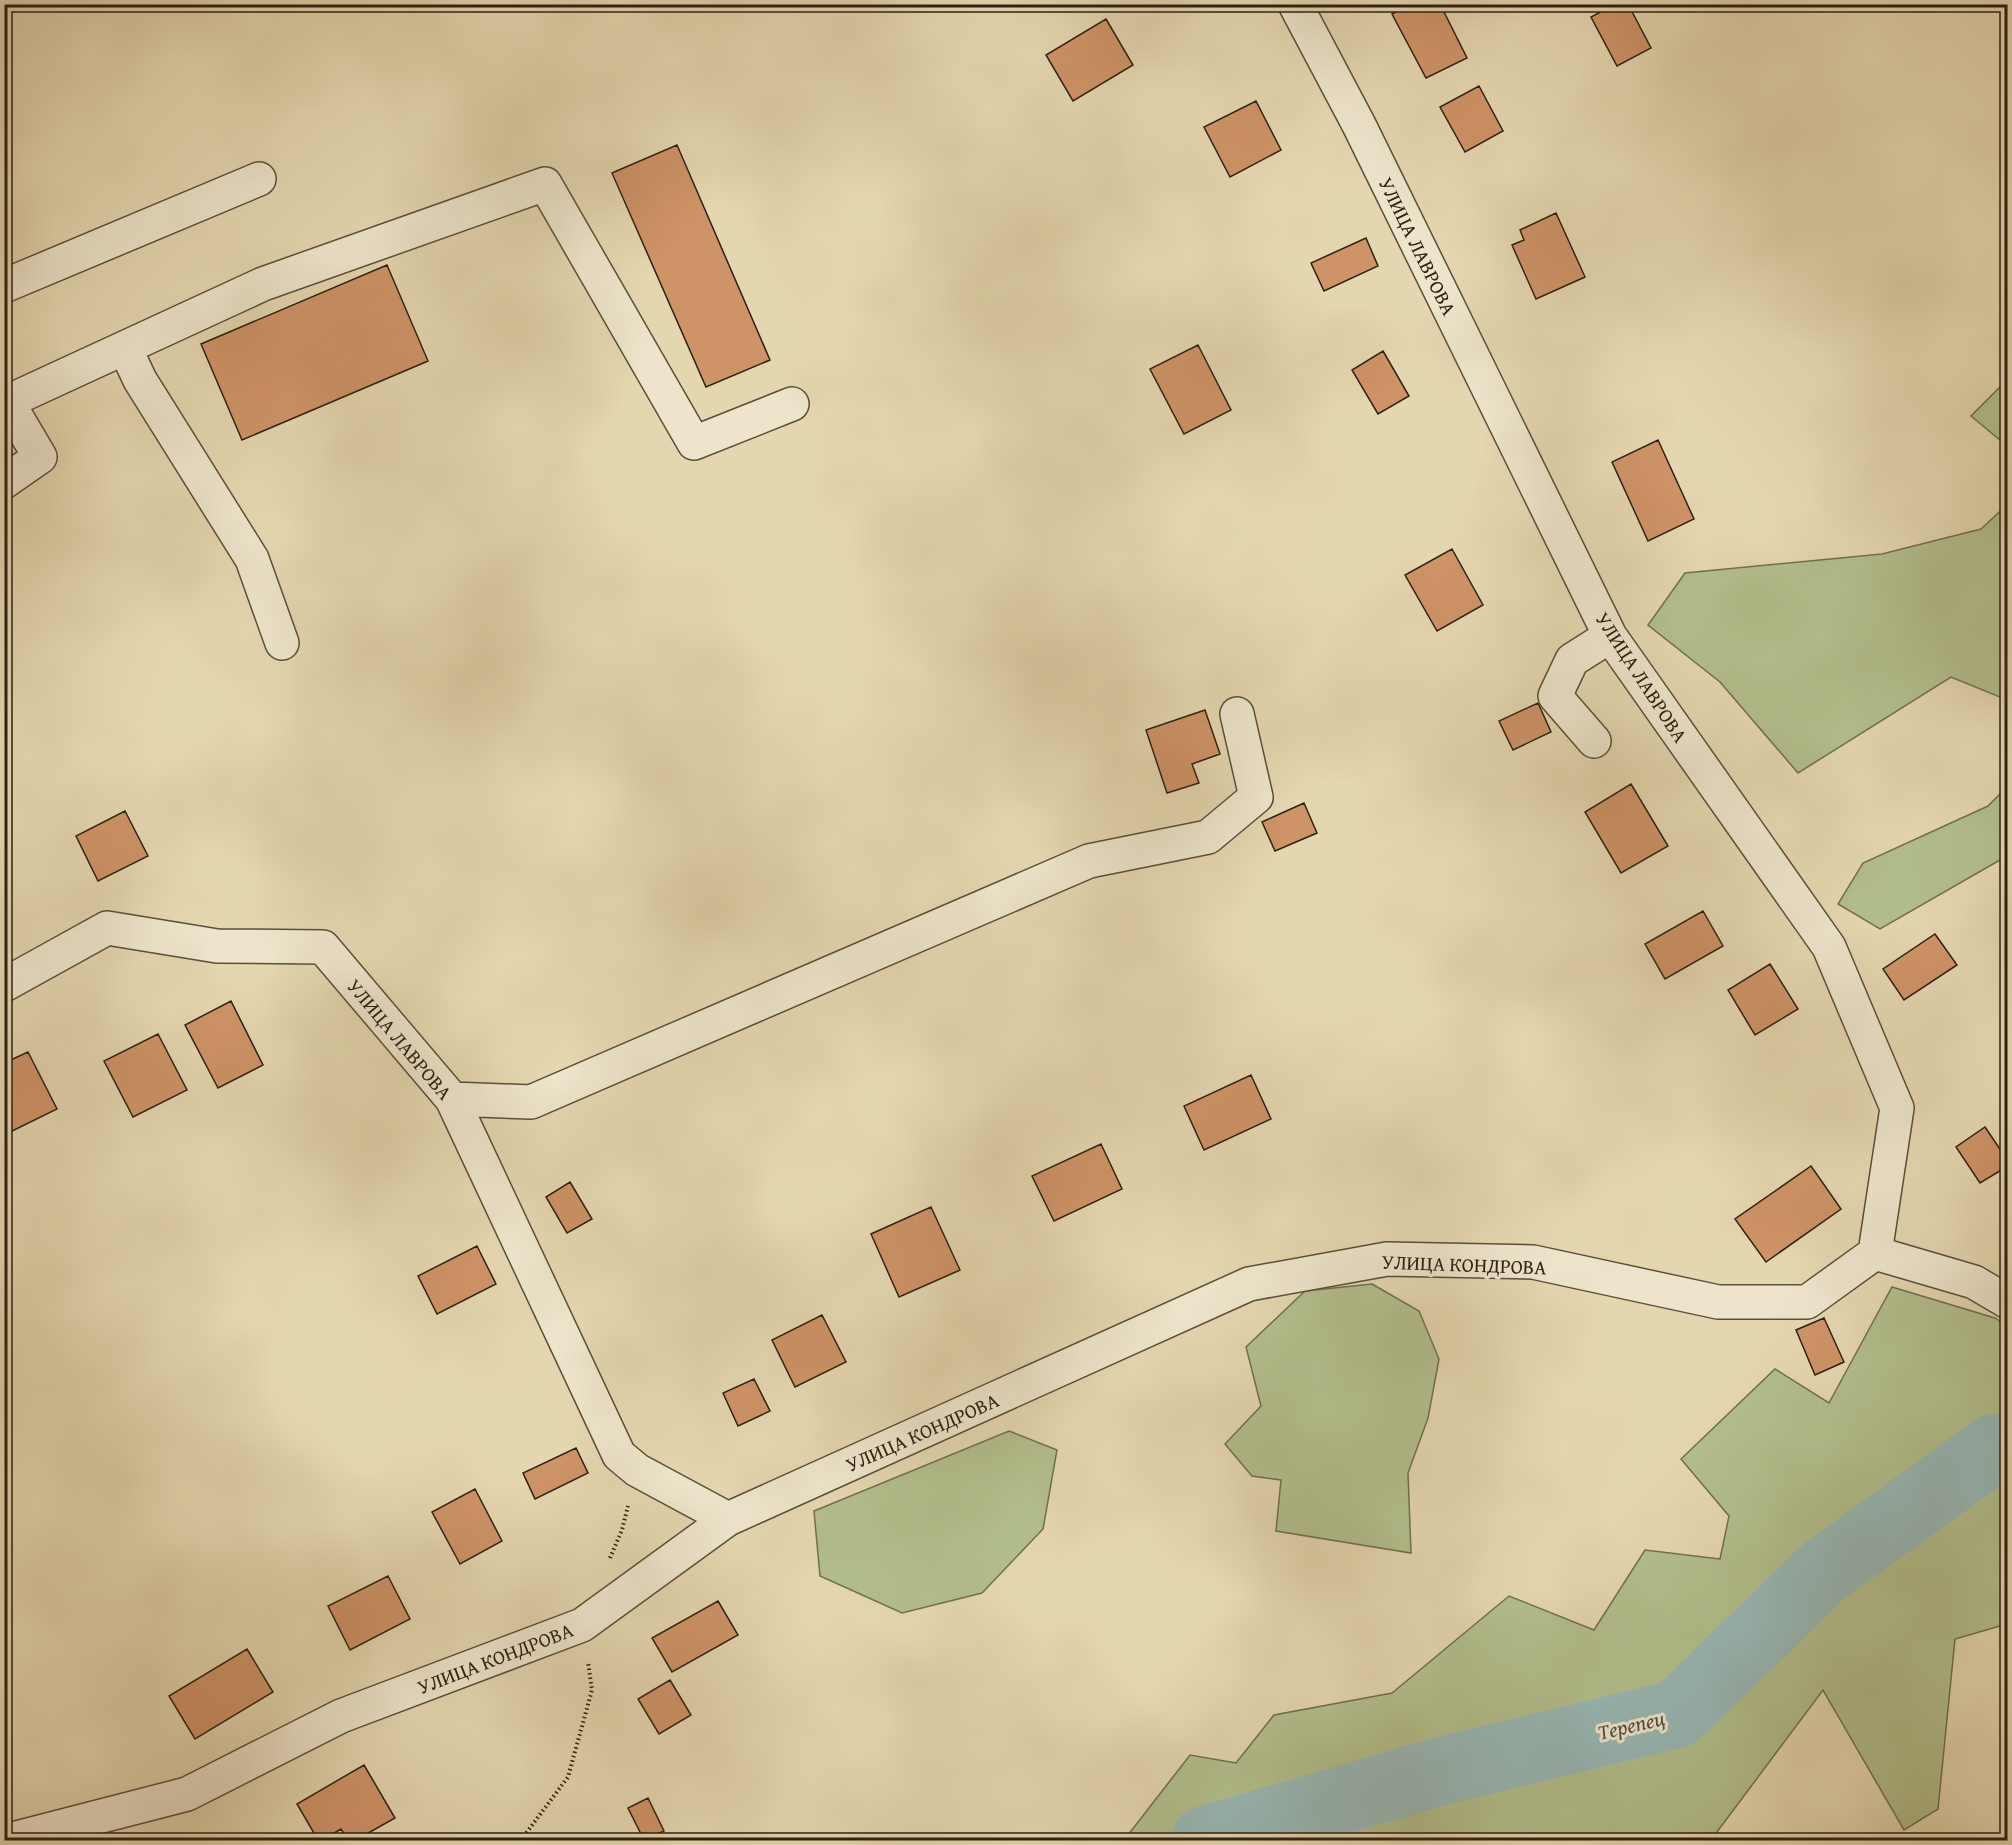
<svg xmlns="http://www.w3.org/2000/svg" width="2012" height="1845" viewBox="0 0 2012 1845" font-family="'Gentium Book Plus',serif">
<rect width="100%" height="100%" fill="#e4d6af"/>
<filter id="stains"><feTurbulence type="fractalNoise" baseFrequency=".00333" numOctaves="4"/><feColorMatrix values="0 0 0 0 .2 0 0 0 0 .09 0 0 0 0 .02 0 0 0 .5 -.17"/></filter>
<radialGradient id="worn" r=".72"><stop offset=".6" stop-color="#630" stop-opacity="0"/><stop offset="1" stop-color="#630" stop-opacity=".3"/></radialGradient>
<!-- green -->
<path fill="#b2be8c" stroke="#706f50" stroke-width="1.5" d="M2007,380V446L1971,416Z
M2007,505V700L1951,677L1798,773L1720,682L1648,625L1685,573L1882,554L1981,529Z
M2007,787V856L1880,929L1838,904L1863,863L1988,806Z
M1372,1284L1419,1311L1439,1359L1428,1418L1408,1473L1411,1553L1276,1531L1281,1480L1252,1476L1225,1444L1261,1406L1246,1347L1305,1291Z
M1892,1287L1995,1318L2007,1326V1624L1955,1639L1938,1809L1904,1830L1823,1690L1711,1840H1106L1128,1835L1190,1755L1236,1763L1274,1715L1392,1693L1509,1596L1594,1630L1645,1550L1720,1559L1729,1516L1681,1459L1775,1369L1829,1403Z
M1009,1431L1057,1450L1043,1529L982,1593L902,1613L820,1576L814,1511Z"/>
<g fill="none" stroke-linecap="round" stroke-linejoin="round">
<!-- river -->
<path stroke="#98b7b4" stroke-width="68" d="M1205,1840L1445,1770L1677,1714L1823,1572L1994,1448L2008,1454"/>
</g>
<!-- building -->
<path fill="#ce9367" stroke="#2d2013" stroke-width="1.5" d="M1410,4H1440L1467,58L1426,78L1392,14Z
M1615,4H1628L1651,48L1617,66L1591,17Z
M1106,19L1133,65L1073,101L1046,55Z
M1479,86L1503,131L1465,152L1440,107Z
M1256,101L1281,150L1230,177L1204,127Z
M677,145L770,360L706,387L612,173Z
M1556,213L1585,277L1536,299L1512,245L1524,240L1520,230Z
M1366,238L1378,266L1324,291L1311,263Z
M387,265L428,361L242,440L201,344Z
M1198,345L1231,410L1184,434L1150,369Z
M1383,351L1409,396L1378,414L1352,370Z
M1658,440L1694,519L1648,541L1612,462Z
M1452,549L1483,605L1437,631L1405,575Z
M1538,703L1551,732L1513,750L1499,721Z
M1205,710L1220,754L1192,764L1199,783L1167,793L1146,730Z
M1631,784L1668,846L1621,873L1585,812Z
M1304,803L1317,833L1275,851L1262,822Z
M125,811L148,856L98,881L76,836Z
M1703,911L1723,946L1665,979L1645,944Z
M1935,934L1957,965L1904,1000L1883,969Z
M1770,964L1798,1009L1755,1035L1728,990Z
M231,1001L263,1065L218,1088L185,1025Z
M158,1034L187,1090L133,1117L104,1061Z
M28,1052L57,1109L4,1135V1063Z
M1251,1075L1271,1119L1204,1150L1184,1106Z
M1985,1127L2008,1161V1166L1980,1183L1956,1147Z
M1101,1144L1122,1189L1054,1221L1032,1176Z
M1811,1166L1841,1209L1766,1262L1735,1219Z
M570,1182L592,1219L567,1233L546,1197Z
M931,1207L960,1270L899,1297L871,1234Z
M477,1246L496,1284L437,1314L418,1276Z
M822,1315L846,1362L795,1387L772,1340Z
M1824,1318L1844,1362L1815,1375L1796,1330Z
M754,1379L770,1411L738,1426L723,1393Z
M576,1448L588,1473L535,1499L523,1473Z
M475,1489L502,1541L460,1564L432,1512Z
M388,1576L410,1619L350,1650L328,1606Z
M718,1601L738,1635L672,1672L652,1638Z
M247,1649L273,1692L195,1739L169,1696Z
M670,1680L691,1715L659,1734L638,1699Z
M364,1765L395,1818L356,1840H348L341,1829L322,1840H318L297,1804Z
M648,1798L664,1831L644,1840L628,1808Z"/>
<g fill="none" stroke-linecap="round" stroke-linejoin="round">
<!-- minor casing -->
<g stroke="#5b4e3a" stroke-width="36">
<path id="minor" d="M1295,4L1359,125L1610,636L1829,947L1897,1108L1875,1253
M4,286L259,179
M125,348L140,380L252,559L282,643
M4,396L40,457L4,482
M7,402L263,284L545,184L694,443L792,404
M1594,741L1555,696L1572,660L1610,636
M4,985L107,928L217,946L323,947L452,1099L619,1455L637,1470L728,1519
M452,1099L531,1102L1089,861L1208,837L1256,797L1237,714
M1875,1253L1974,1282L2008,1302
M9,1840L187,1794L341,1716L582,1625L728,1519L1249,1284L1387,1259L1533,1262L1718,1302H1807L1875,1253"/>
</g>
<!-- path -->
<path stroke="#2d2013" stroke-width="4" stroke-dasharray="1.5 3" stroke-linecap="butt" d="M610,1558L622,1530L628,1506
M521,1840L568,1777L592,1690L588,1662"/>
<!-- minor -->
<use href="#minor" stroke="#ede4cb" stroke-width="33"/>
</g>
<g text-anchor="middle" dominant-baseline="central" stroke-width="6" stroke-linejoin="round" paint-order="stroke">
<!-- street labels -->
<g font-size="20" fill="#2d2013" stroke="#ede4cb">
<text transform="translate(1418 246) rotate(64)">УЛИЦА ЛАВРОВА</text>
<text transform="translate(1642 677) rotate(57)">УЛИЦА ЛАВРОВА</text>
<text transform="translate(400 1039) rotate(50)">УЛИЦА ЛАВРОВА</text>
<text transform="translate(1464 1264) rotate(2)">УЛИЦА КОНДРОВА</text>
<text transform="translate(922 1432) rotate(-24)">УЛИЦА КОНДРОВА</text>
<text transform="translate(495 1658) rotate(-21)">УЛИЦА КОНДРОВА</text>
</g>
<!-- water labels -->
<g font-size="21" font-style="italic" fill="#4d4d43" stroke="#ede4cb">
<text transform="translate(1631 1725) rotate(-13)">Терепец</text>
</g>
</g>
<!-- margin -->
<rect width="2012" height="1845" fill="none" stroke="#e4d6af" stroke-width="24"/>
<rect x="6" y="6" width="2000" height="1833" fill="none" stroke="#2d2013" stroke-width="3"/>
<rect x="12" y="12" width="1988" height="1821" fill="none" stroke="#2d2013" stroke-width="1.5"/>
<rect width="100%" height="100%" filter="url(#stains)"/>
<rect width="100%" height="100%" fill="url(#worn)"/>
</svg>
